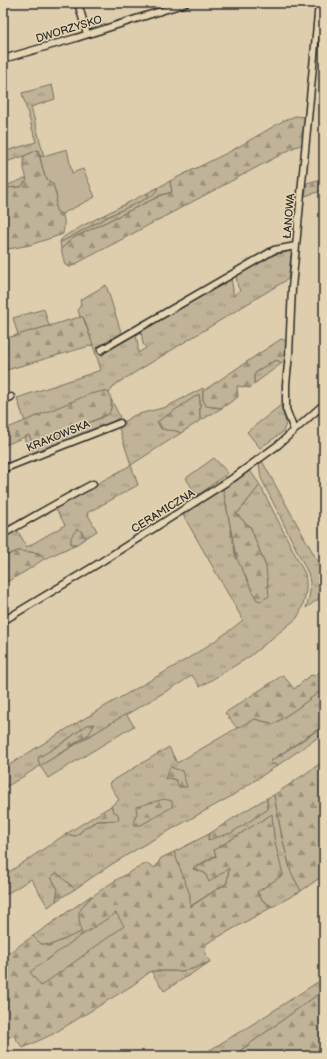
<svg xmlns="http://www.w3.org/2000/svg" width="327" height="1059" viewBox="0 0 327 1059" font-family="'Balsamiq Sans',sans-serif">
<defs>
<pattern id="grass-tufts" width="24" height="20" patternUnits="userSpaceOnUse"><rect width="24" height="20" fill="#c0b397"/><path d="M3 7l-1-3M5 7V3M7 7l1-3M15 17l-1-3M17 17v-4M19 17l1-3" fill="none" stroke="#9c927b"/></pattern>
<pattern id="forest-firs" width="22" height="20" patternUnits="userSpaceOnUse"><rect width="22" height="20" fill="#c0b397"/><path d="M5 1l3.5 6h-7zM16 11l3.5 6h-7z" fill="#9c927b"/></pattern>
</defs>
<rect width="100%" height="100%" fill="#dfcead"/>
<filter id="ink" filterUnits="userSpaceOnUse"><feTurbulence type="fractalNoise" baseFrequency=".025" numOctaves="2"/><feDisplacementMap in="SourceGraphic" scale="8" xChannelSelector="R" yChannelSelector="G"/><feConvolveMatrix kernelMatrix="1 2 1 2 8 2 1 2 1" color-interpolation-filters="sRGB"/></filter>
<g filter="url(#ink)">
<!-- grass -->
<path fill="url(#grass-tufts)" stroke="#766f61" d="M52,85L55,99L31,107L44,156L40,157L38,150L24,156L3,163V152L36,142L22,93Z
M26,178L27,180L21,187L3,188V187Z
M170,181L172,192L162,195L73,238L61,249L60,241H63L113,214L151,196L157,190V188Z
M292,251L288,279L116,384L109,393L104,391L25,422L17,398L101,370L85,321L83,317H80L78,309L81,305L80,300L106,285L122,335L104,346H99L102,356L106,352L136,334L138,346V353L146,348L143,344L141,331L231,278L233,289V296L240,290L238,287L236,276L272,255Z
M44,309L49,326L18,335L13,318Z
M276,360L282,363L254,384V375L258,370Z
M203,388V400L211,407L222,408L198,422L200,419C199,410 201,404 199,395L158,422L161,429H172L181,433L131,465L138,485L87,513L97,531L86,538L81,531L71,544H77L44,559L39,553L18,551L3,557V535L16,528L27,547L65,525L55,507L131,465L118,425L135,415L166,407Z
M111,399L120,417L114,421L30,455L24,437L29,435L33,444L101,418L111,409Z
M281,405L286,423L283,432L260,448L247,432Z
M214,458L228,473L197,496L186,478Z
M262,461L318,562L324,558V595L306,608C310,596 312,586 308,573L261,478L259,464Z
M260,485L305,574C308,589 305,604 297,618L249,657L200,687L192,675L182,682L71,747L72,745L89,734L87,725L64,742L39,758L40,766L3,789V769C45,742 87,716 130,692C168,670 209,648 243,620L182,513L223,488L236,557L266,567L250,526L246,524L237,514Z
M324,688V725L271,761L272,764L278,765L230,797L147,843L109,866L75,889L57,873L51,877L58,889L56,901L48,907L31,879L3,896V876L66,834L76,836L86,827L94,823L96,821H106L113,811L111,806L119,800L109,783L169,747L177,763L237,728L255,719L274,724L299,707Z
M274,795L282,837L291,872L301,891L272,907L262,900L257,892L274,838L272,815L214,850L216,855L193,868L205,873L229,867L227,883L189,907L174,852L209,834L208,839L267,810V798Z
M92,895L83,906L82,932L51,945L41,944L33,936Z
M210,962L164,991L151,971H181L192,969Z
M324,978V990L233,1056H200L256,1022Z"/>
<!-- forest -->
<path fill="url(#forest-firs)" stroke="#766f61" d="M295,116L305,117L303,144L295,147L70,267L65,265L61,249L73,238L162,195L172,192L170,181L231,151L283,121Z
M38,150L45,177L53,184L57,197V212C67,215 64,225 63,234L30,245L3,250V188L21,187L27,180L24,169V156Z
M324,178V190L305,196L307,183Z
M157,188V190L152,196L113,214L63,241H60C65,234 75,231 82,226Z
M80,317H83L93,345L3,371V339Z
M281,339L287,341L285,361L282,363L276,360L258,370L254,375V384L250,388L237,386L238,397L222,408L206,406L203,400V391Z
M104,391L109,393C112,401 112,407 109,414L65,433L33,444L29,435L3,446V430L90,394Z
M199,394C201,403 199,410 200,419L198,422L181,433C170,427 164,435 157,422Z
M247,471L251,472L260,485L237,514L246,524L250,526L266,567L269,596L261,601L257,600L236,557L223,488Z
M77,529L81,531L86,538L77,544H71V537Z
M18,551L39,553L44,559L26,571L3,584V557Z
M324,667V688L299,707L274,724L255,719L237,728L225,713L283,675L294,689L311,675L315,676Z
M95,724L89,734L72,745L71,747L40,766L38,758L64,742L87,725Z
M323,725L324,732L320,736L278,765L272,764L271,761L321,728Z
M324,761V875L301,891L291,872L282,837L274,795Z
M170,767L182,771L187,787H179L176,780L169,778L165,779Z
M267,798V810L231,833L208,840L209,834L243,812Z
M164,799L172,801V807L141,825H134V819L137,814L136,807Z
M111,806L113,811L118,814L119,820L96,821L94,823L86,827L76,836L66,834Z
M272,814L274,838L283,875L257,892L262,900L272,907L206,944L205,953L210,962L192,969L181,971H151L133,985L53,1034L23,1048L13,1035L3,1041V957L33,936L41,944L51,945L81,932C81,927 78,918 79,913C85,895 130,872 147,863L155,868L161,858L174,852L190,895V907L227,883L229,868L209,882L205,873L193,869L216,856L214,850Z
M57,873L75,889L56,901L58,889L51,877Z
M324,990V1056H233Z"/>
<!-- garden -->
<path fill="#c0b397" stroke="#766f61" d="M67,149L72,173L83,169L95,197L62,214L57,212L55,207L57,197L53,184L45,177L40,157Z
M126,714L134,726L48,778L40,766Z
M116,913L124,926L41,986L30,972L73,941Z"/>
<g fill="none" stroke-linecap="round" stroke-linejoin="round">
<!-- minor casing -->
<g stroke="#2b2b2b" stroke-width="9">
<path id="minor" d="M78,3L87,34
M3,59L76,38L186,3
M101,350L274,250L296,246
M3,400L11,397
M294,430L286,409V384L289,354L292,288L319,3
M3,469L120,423
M3,534C33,517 62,500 93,484
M3,621L96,565L233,478L278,445L324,404"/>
</g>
<!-- minor -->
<use href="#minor" stroke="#e6d5b2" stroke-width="6"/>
</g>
</g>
<g text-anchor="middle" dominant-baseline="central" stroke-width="3" stroke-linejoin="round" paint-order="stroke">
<!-- street labels -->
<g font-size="11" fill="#2b2b2b" stroke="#e6d5b2">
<text transform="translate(69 29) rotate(-17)">DWORZYSKO</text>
<text transform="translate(289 216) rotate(-85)">ŁANOWA</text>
<text transform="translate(58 436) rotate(-22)">KRAKOWSKA</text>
<text transform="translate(163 511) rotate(-32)">CERAMICZNA</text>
</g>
</g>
<!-- margin -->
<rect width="327" height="1059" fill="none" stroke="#e6d5b2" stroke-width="16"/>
<rect x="8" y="8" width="311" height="1043" fill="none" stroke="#2b2b2b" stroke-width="1.5" filter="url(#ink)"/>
</svg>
